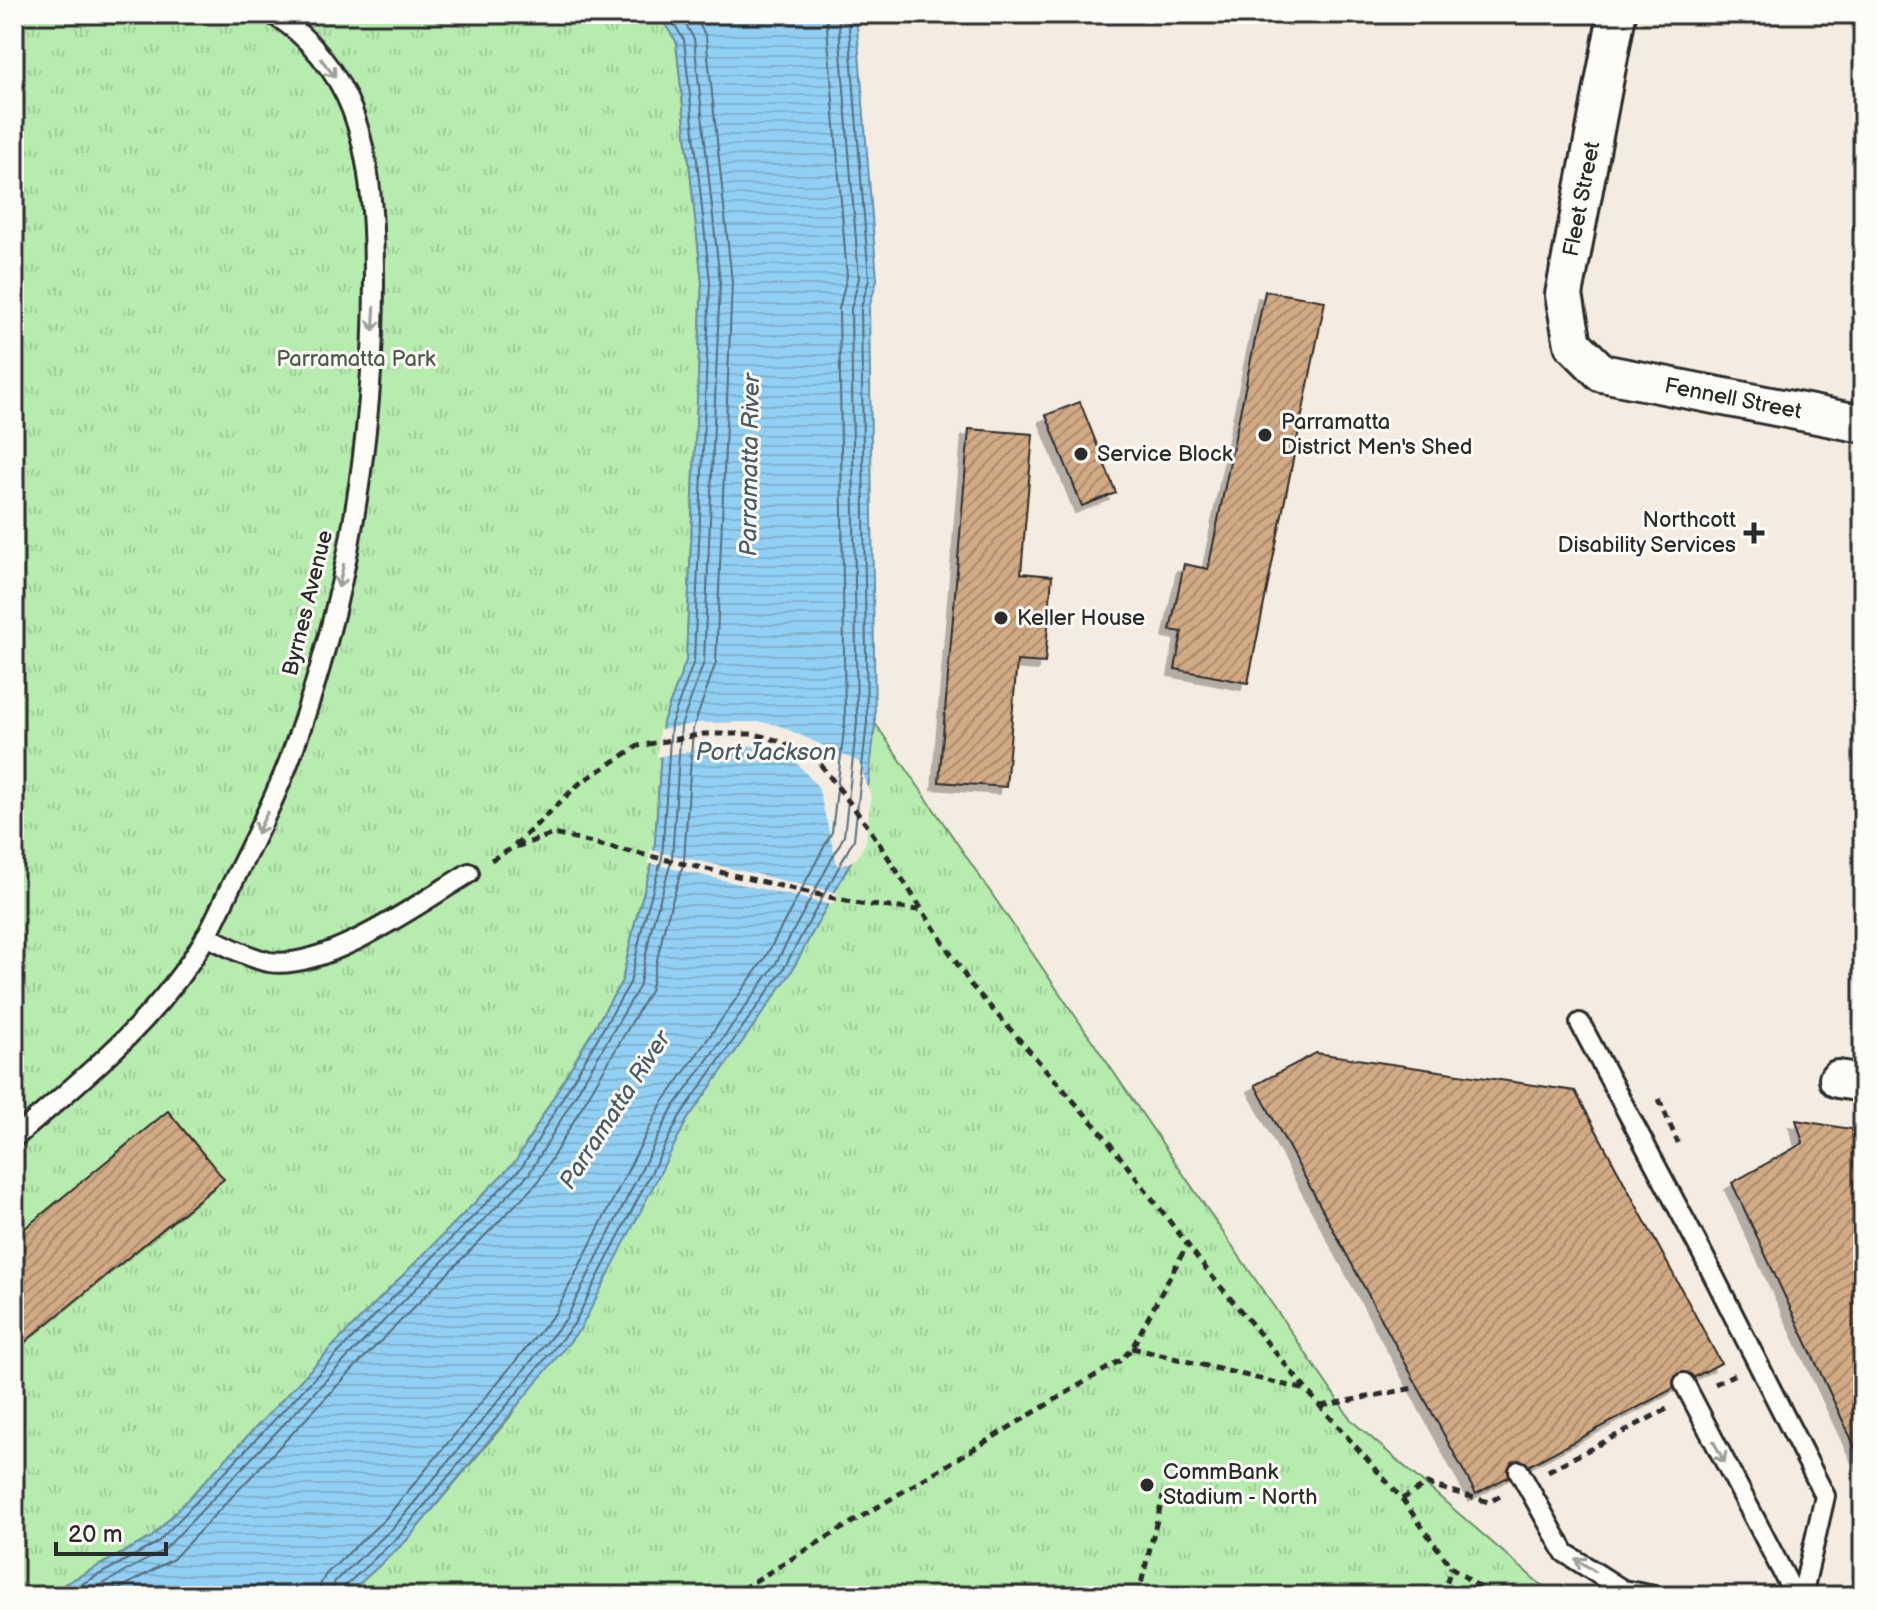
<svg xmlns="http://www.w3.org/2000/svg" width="1877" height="1610" viewBox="0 0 1877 1610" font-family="'Balsamiq Sans',sans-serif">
<defs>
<pattern id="grass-tufts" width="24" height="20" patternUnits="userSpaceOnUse" patternTransform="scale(2)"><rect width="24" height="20" fill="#b6ecae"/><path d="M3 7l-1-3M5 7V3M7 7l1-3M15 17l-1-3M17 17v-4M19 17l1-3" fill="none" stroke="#9dcb96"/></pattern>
<pattern id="water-rules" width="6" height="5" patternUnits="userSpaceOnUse" patternTransform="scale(2)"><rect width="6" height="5" fill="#92d0f3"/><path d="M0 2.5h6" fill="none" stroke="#7eb3d0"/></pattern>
<pattern id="building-hatch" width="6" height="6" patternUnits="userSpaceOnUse" patternTransform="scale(2)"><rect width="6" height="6" fill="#d2aa84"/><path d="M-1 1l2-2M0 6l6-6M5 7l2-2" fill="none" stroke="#ab8b6c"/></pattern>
<filter id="shadow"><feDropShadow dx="-7" dy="7" stdDeviation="0" flood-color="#0004"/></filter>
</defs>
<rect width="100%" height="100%" fill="#f4ece0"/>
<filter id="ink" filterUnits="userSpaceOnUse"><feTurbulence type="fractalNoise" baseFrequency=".0125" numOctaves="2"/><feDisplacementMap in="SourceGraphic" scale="16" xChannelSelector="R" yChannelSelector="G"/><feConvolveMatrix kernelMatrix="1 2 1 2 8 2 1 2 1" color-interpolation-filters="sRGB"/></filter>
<g filter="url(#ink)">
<!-- grass -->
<path fill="url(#grass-tufts)" stroke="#708c6c" stroke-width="2" d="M14,14H658L676,41L702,282L686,661L663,722L654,857L635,922L622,981L516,1161L334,1345L152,1537L43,1596H14Z
M875,723L1352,1421L1540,1584L1560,1596H346L407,1540L510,1417L687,1120L790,974L862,841Z"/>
<!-- water -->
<path fill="url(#water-rules)" stroke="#698ea3" stroke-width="2" d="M658,14H856L877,280L869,308L875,723L862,841L790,974L687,1120L581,1328L407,1540L346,1596H43L152,1537L334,1345L516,1161L622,981L635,922L654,857L663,722L686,661L702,282L676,41Z"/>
<!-- pier -->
<path fill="#f4ece0" d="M761,722L778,725L859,762L871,796L866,842L856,859L838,868L818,787L794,760L752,746L700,749L657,757L659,730L698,723Z
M651,850L838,893L832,905L648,863Z"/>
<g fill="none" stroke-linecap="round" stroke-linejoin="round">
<!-- shore -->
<path stroke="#546d7b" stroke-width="2" d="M60,1596L157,1543L340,1351L522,1167L630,983L643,924L662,858L671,724L694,661L710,282L684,40L668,14
M81,1596L164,1550L347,1358L529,1174L639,987L652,926L672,859L681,726L704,662L720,282L694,39L680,14
M106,1596L173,1559L356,1366L538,1182L650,991L664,929L684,861L693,729L716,662L732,282L706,37L694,14
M319,1596L320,1585L326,1574L385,1519L556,1312L661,1105L765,958L832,832L845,721L839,309L847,276L826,14
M331,1596L335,1581L394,1527L566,1319L671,1111L775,965L844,836L857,722L851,309L859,278L838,14
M341,1596L344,1587L401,1534L574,1324L680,1116L783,970L854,839L867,722L861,308L869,279L848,14"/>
</g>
<!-- building -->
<path fill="url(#building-hatch)" stroke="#2b2b2b" stroke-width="2" filter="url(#shadow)" d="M1265,291L1325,301L1248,683L1175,669L1182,632L1170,630L1184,564L1208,569Z
M1080,402L1116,493L1082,506L1046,415Z
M969,429L1033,434L1021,573L1052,576L1045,663L1017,661L1006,787L939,782Z
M1316,1053L1575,1091L1721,1363L1476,1494L1255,1085Z
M168,1111L224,1179L14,1351V1237Z
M1796,1120L1863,1131V1464L1732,1183L1803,1143Z"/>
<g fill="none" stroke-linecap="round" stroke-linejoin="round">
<!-- service casing -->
<g stroke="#2b2b2b" stroke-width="24">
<path id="service" d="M206,936C226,945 248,958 269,962C326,971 421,902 469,873
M1580,1023L1701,1251L1825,1496L1802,1596
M14,1138C85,1077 158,1019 206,937C217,917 226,895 237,874C256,835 277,795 292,753C347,603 374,439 374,279C374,224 372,163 352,110C338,73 307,33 272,14
M1684,1383L1795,1596
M1519,1471L1565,1553L1623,1590L1655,1596"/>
</g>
<!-- minor casing -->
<g stroke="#2b2b2b" stroke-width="42">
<path id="minor" d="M1617,14L1564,295L1573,344L1602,373L1863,424
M1838,1079L1863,1083"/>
</g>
<!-- path -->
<path stroke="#2b2b2b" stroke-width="5" stroke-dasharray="8 6" stroke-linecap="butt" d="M516,847L553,834L860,904L920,910
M491,860L511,849L580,783L638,746L704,734H754L776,740L818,761L869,828L971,985L1101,1132L1210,1274L1320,1406L1402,1499L1451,1567L1492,1596
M1659,1099L1678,1143
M1132,1348L1306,1390
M1715,1384L1735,1374
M1321,1406L1419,1387
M1548,1471L1667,1409
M1402,1499L1427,1484L1489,1502L1504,1494
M730,1596L1121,1360L1132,1348L1187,1245
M1138,1596L1163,1496
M1443,1596L1451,1567"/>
<!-- service -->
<use href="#service" stroke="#fdfcf7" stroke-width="18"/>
<!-- minor -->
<use href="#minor" stroke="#fdfcf7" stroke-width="36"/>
</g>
<!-- one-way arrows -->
<defs><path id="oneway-shaft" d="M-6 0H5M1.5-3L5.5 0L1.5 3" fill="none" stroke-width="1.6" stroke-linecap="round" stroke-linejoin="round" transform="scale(2)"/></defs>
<g stroke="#9e9e9b">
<use href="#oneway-shaft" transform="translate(328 68) rotate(53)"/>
<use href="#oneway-shaft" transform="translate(374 319) rotate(93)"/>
<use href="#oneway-shaft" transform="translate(341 576) rotate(102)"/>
<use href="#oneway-shaft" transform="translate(262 823) rotate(116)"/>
<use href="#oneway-shaft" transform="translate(1719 1452) rotate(62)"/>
<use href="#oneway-shaft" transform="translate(1585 1565) rotate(-147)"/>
</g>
</g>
<!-- markers -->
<g fill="#2b2b2b" stroke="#fdfcf7" stroke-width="3">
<circle cx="1265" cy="435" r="8"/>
<circle cx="1081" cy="454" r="8"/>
<path d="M1750 521h8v8h8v8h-8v8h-8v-8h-8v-8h8z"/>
<circle cx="1001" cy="618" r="8"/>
<circle cx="1147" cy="1485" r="8"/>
</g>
<g text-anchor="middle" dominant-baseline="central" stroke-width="6" stroke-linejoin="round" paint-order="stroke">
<!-- street labels -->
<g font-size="22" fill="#2b2b2b" stroke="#fdfcf7">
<text transform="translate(1582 199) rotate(-79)">Fleet Street</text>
<text transform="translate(1733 399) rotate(11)">Fennell Street</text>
<text transform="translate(308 603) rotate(-76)">Byrnes Avenue</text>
</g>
<!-- park labels -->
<g font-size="22" fill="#4e5b4c" stroke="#fdfcf7">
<text x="356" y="359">Parramatta Park</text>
</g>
<!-- poi labels -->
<g font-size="22" fill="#2b2b2b" stroke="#fdfcf7" text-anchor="start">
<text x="1281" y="422">Parramatta<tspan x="1281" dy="25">District Men's Shed</tspan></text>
<text x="1097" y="454">Service Block</text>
<text x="1736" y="520" text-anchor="end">Northcott<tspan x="1736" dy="25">Disability Services</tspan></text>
<text x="1017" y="618">Keller House</text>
<text x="1163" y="1472">CommBank<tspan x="1163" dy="25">Stadium - North</tspan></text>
</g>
<!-- water labels -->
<g font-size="24" font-style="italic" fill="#4a5d67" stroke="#fdfcf7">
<text transform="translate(750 465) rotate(-89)">Parramatta River</text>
<text x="766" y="752">Port Jackson</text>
<text transform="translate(615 1110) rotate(-57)">Parramatta River</text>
</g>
</g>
<!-- margin -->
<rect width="1877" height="1610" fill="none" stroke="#fdfcf7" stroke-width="48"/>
<rect x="24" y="24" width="1829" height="1562" fill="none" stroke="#2b2b2b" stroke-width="3" filter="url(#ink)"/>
<!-- scale -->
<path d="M56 1542v12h110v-12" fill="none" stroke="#2b2b2b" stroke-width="4"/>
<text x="68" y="1542" font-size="24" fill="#2b2b2b" stroke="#fdfcf7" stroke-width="6" paint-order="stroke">20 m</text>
</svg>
